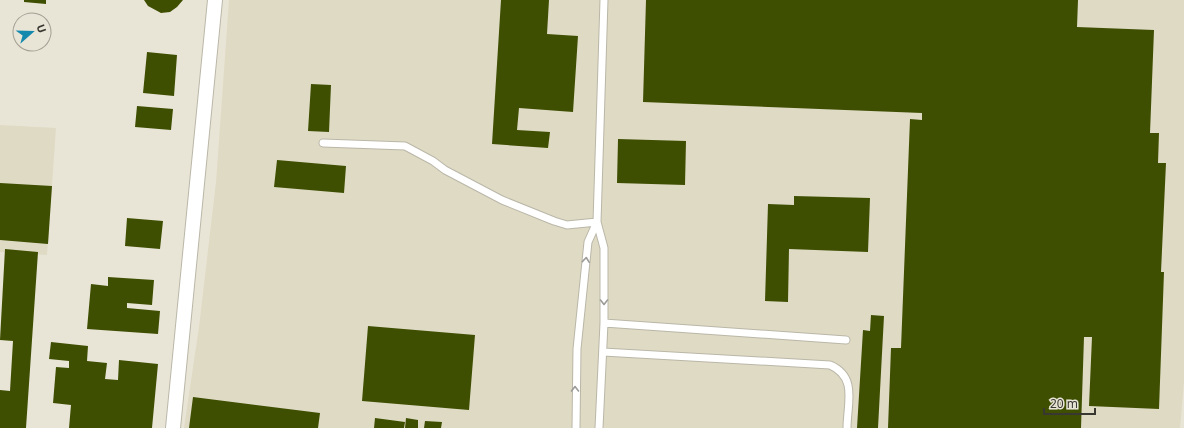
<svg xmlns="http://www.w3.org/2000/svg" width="1184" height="428" viewBox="0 0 1184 428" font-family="'Noto Sans',sans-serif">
<rect width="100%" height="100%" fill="#e9e5d6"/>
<!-- built -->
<path fill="#dfdac4" d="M229,0H1184V382L1180,428H184L199,327L216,182Z
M0,125L56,128L47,255L0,252Z"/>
<!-- building -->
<path fill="#3f4f02" d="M24,0H46V4L24,2Z
M144,0H183L177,7L170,12L161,13L148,6Z
M501,0H549L547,34L578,36L573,112L519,108L517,130L550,132L548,148L492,144Z
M646,0H1078L1077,27L1154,30L1150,133H1159L1158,163H1166L1161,272H1164L1159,409L1089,406L1092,337H1084L1081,428H888L891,348H901L910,119L922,120V113L643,102Z
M147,52L177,55L174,96L143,93Z
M311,84L331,85L329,132L308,131Z
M137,106L173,109L171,130L135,127Z
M618,139L686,141L685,185L617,183Z
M277,160L346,166L344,193L274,187Z
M0,183L52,186L48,244L0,240Z
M794,196L870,198L868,252L789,249L788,302L765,301L768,204L794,205Z
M127,218L163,221L160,249L125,246Z
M5,249L38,252L26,428H0V390L10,391L13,341L0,340Z
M108,277L154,280L152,305L127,303V308L160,311L158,334L87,329L91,284L108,286Z
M871,315L884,316L878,428H857L863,330L870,331Z
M368,326L475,335L469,410L362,401Z
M51,342L88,346L87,361L107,363L105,379L118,380L119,360L158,364L152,428H69L71,405L53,403L56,367L69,368V361L49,359Z
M193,397L320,413L318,428H189Z
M375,418L405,422L404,428H374Z
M406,418L418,420V428H405Z
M425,421L442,422L441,428H424Z"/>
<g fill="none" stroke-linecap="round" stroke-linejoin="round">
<!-- lane casing -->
<g stroke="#bab7a8" stroke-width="9">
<path id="lane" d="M323,143L405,146L433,161L445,170L502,200L554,221L567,225L597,222
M604,323L846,340
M603,352L830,365C858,377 847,404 847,428
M576,428L577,349L588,242L597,222
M599,428L604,323V248L597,222L604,0"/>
</g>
<!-- street casing -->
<g stroke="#bab7a8" stroke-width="16">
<path id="street" d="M173,428L215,0"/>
</g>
<!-- lane -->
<use href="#lane" stroke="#fff" stroke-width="7"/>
<!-- street -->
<use href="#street" stroke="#fff" stroke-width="14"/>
</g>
<!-- one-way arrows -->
<defs><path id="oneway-chevron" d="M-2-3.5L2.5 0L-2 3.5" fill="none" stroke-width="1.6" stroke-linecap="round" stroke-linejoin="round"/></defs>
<g stroke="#9c9b98">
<use href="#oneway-chevron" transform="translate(586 260) rotate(-84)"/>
<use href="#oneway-chevron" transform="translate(604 302) rotate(90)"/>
<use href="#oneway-chevron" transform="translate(575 389) rotate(-90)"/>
</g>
<!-- north arrow -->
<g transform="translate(32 32) rotate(70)"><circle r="19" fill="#e9e5d6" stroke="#a39f94"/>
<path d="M0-3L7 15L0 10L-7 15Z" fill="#1488ad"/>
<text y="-6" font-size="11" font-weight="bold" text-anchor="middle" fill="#393731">U</text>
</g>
<!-- scale -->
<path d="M1044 408v6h51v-6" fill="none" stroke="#393731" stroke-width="2"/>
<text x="1050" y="408" font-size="12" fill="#393731" stroke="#e9e5d6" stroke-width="3" paint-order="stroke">20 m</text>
</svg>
